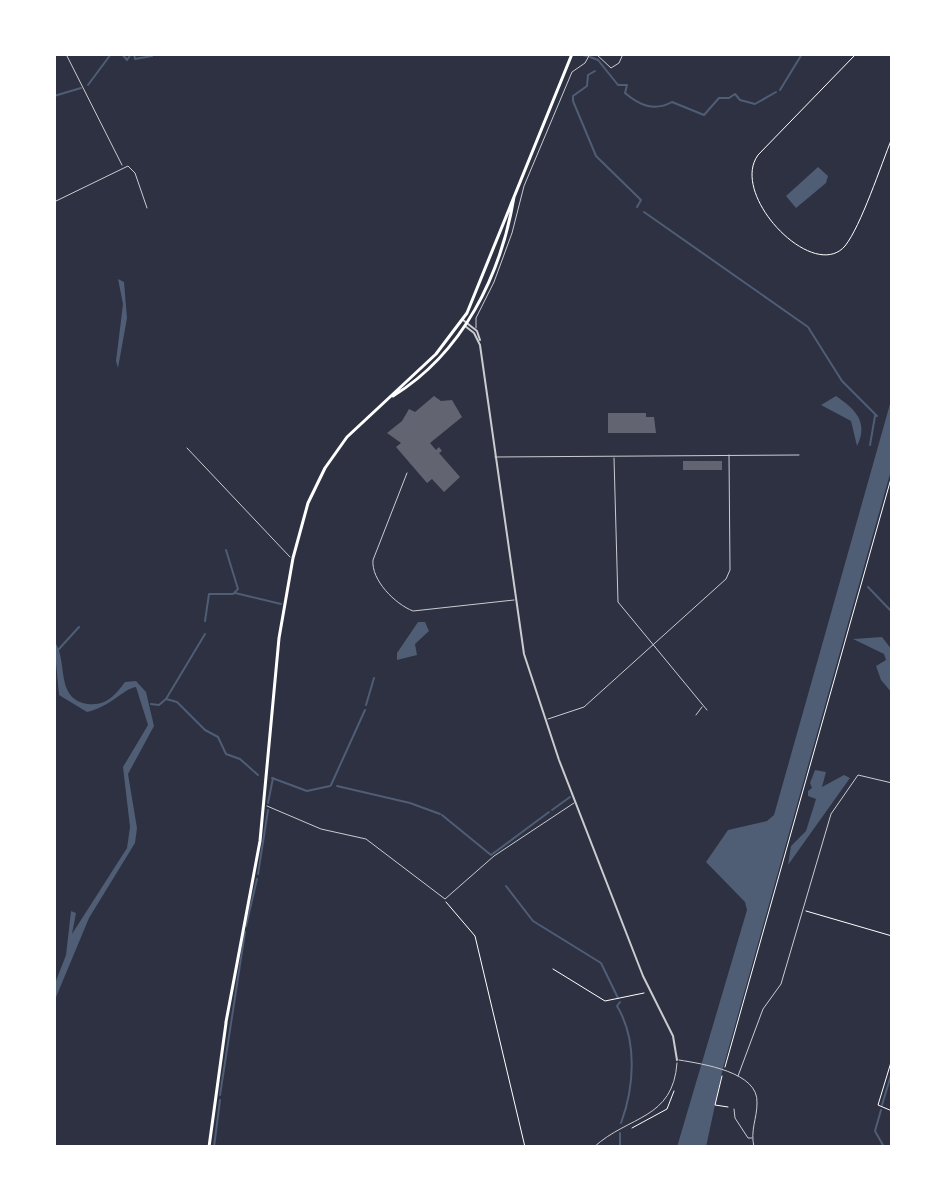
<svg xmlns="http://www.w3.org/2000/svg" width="946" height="1201" viewBox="0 0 946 1201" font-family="'Space Grotesk',sans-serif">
<rect width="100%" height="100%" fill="#2d3142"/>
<!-- water -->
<path fill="#4f5d75" d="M818,167L828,176L826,183L796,208L786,196Z
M118,279L124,282L127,318L118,368L116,361L123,304Z
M836,396C855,409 869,422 857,446L851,421L821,405Z
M892,397V467L723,1068L706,1147H677L747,910L745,902L706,862L728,830L767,821L774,815Z
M418,622H425L429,631L415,644L417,655L397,660V653Z
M882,637L892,650V693L881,680L876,666L886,660L884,654L853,639Z
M54,641C69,660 54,699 88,704C107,706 115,695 125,682L136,681L146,692L154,726L128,774L137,828L135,843L89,918L54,1002V986L66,955L71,911L76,913L72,934L127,848L130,827L123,767L148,725L136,687C123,689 110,707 87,712L59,695Z
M815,770L826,772L822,787L844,775L850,778L788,865L791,846L806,831L816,799L808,796V791L812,788L810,783Z"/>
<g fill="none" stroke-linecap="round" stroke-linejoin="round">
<!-- stream -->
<path stroke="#4f5d75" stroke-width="2" d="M122,54L127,60L131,54
M134,54L135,59L152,56L151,54
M578,54L587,56
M590,57L598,60L618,85H627L625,93C639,105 654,112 672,102L704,115L719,98H729L735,94L740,100L755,104L776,92
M595,71L588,75L587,86L573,96V101L596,156L641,200L637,207
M88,85L111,54
M780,90L802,54
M54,96L81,88
M644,212L808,327L842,381L877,416
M870,445L875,416
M868,587L892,612
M235,593L281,604
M205,621L209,594H233L238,589L226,550
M58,650L79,627
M166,699L177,702L205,730L218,737L226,754L240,759L258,775
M151,704L159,705L166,699L205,634
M366,705L374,678
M272,778L307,791L330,786
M331,785L365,710
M337,786L410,803L440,814
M268,803L273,778
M552,810L570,797
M442,815L491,855L549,812
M258,874L268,810
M506,886L533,921L601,963L618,998
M246,926L257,879
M620,1002L617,1006C638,1041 634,1088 621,1123
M220,1095L245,932
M882,1105L892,1072
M881,1110L875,1131L884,1147
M214,1147L220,1100
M620,1147V1133"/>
</g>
<!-- building -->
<path fill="#626471" d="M434,396L441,401L452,400L462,417L430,443L436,450L439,447L442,451L439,453L460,477L444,492L432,479L427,483L396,447L401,443L387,433L402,421L409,409L415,412Z
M608,413H646V417H654L656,433H608Z
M683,461H722V470H683Z"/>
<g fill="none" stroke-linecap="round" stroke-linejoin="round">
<!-- path -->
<path stroke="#fff" stroke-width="1" d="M856,54L758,155C729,195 813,283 845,246C861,226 881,165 892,138
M888,54L892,57
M446,902L475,936L525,1147
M806,911L892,936
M553,969L605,1001L644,993
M892,1059L878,1105L892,1111
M725,1067L892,475
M722,1076L715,1105L728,1107
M632,1128L667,1109L674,1091"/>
<!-- service -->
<path stroke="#caccd0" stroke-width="1" d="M66,54L122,165
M596,54L611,68L619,63L623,54
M54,202L128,166L135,173L147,208
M476,328V318L494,282L512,233L524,186L572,72L585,63L590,54
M734,1109L735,1118L748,1138H752"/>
<!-- minor -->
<path stroke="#caccd0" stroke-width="1" d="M187,448L290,557
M495,457L799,455
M614,458L618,602L707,710
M407,473L373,560C371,580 395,604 413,611L514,600
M696,715L702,707
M548,719L584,707L726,579L730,570L729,455
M267,806L321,829L366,839L445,899L494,856L574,803
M679,1060C703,1064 759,1072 757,1103C757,1119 750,1130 754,1147
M738,1076L763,1009L781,984L831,814L858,775L892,783
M594,1147C629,1115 673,1120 677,1063"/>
<!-- tertiary -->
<path stroke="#caccd0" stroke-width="2" d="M463,320L477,331L480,340
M465,326L474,333L480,345L524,654L559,760L643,976L673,1036L677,1060"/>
<!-- primary -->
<path stroke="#fff" stroke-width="3" d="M393,396C463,353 501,275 514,197
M226,1022L260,841L279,638L293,558L308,503L325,468L347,437L436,354L467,313L572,54"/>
<!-- trunk -->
<path stroke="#fff" stroke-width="3" d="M209,1147L226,1023"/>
</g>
<!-- border -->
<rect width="946" height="1201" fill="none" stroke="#ffffff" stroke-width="112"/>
</svg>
